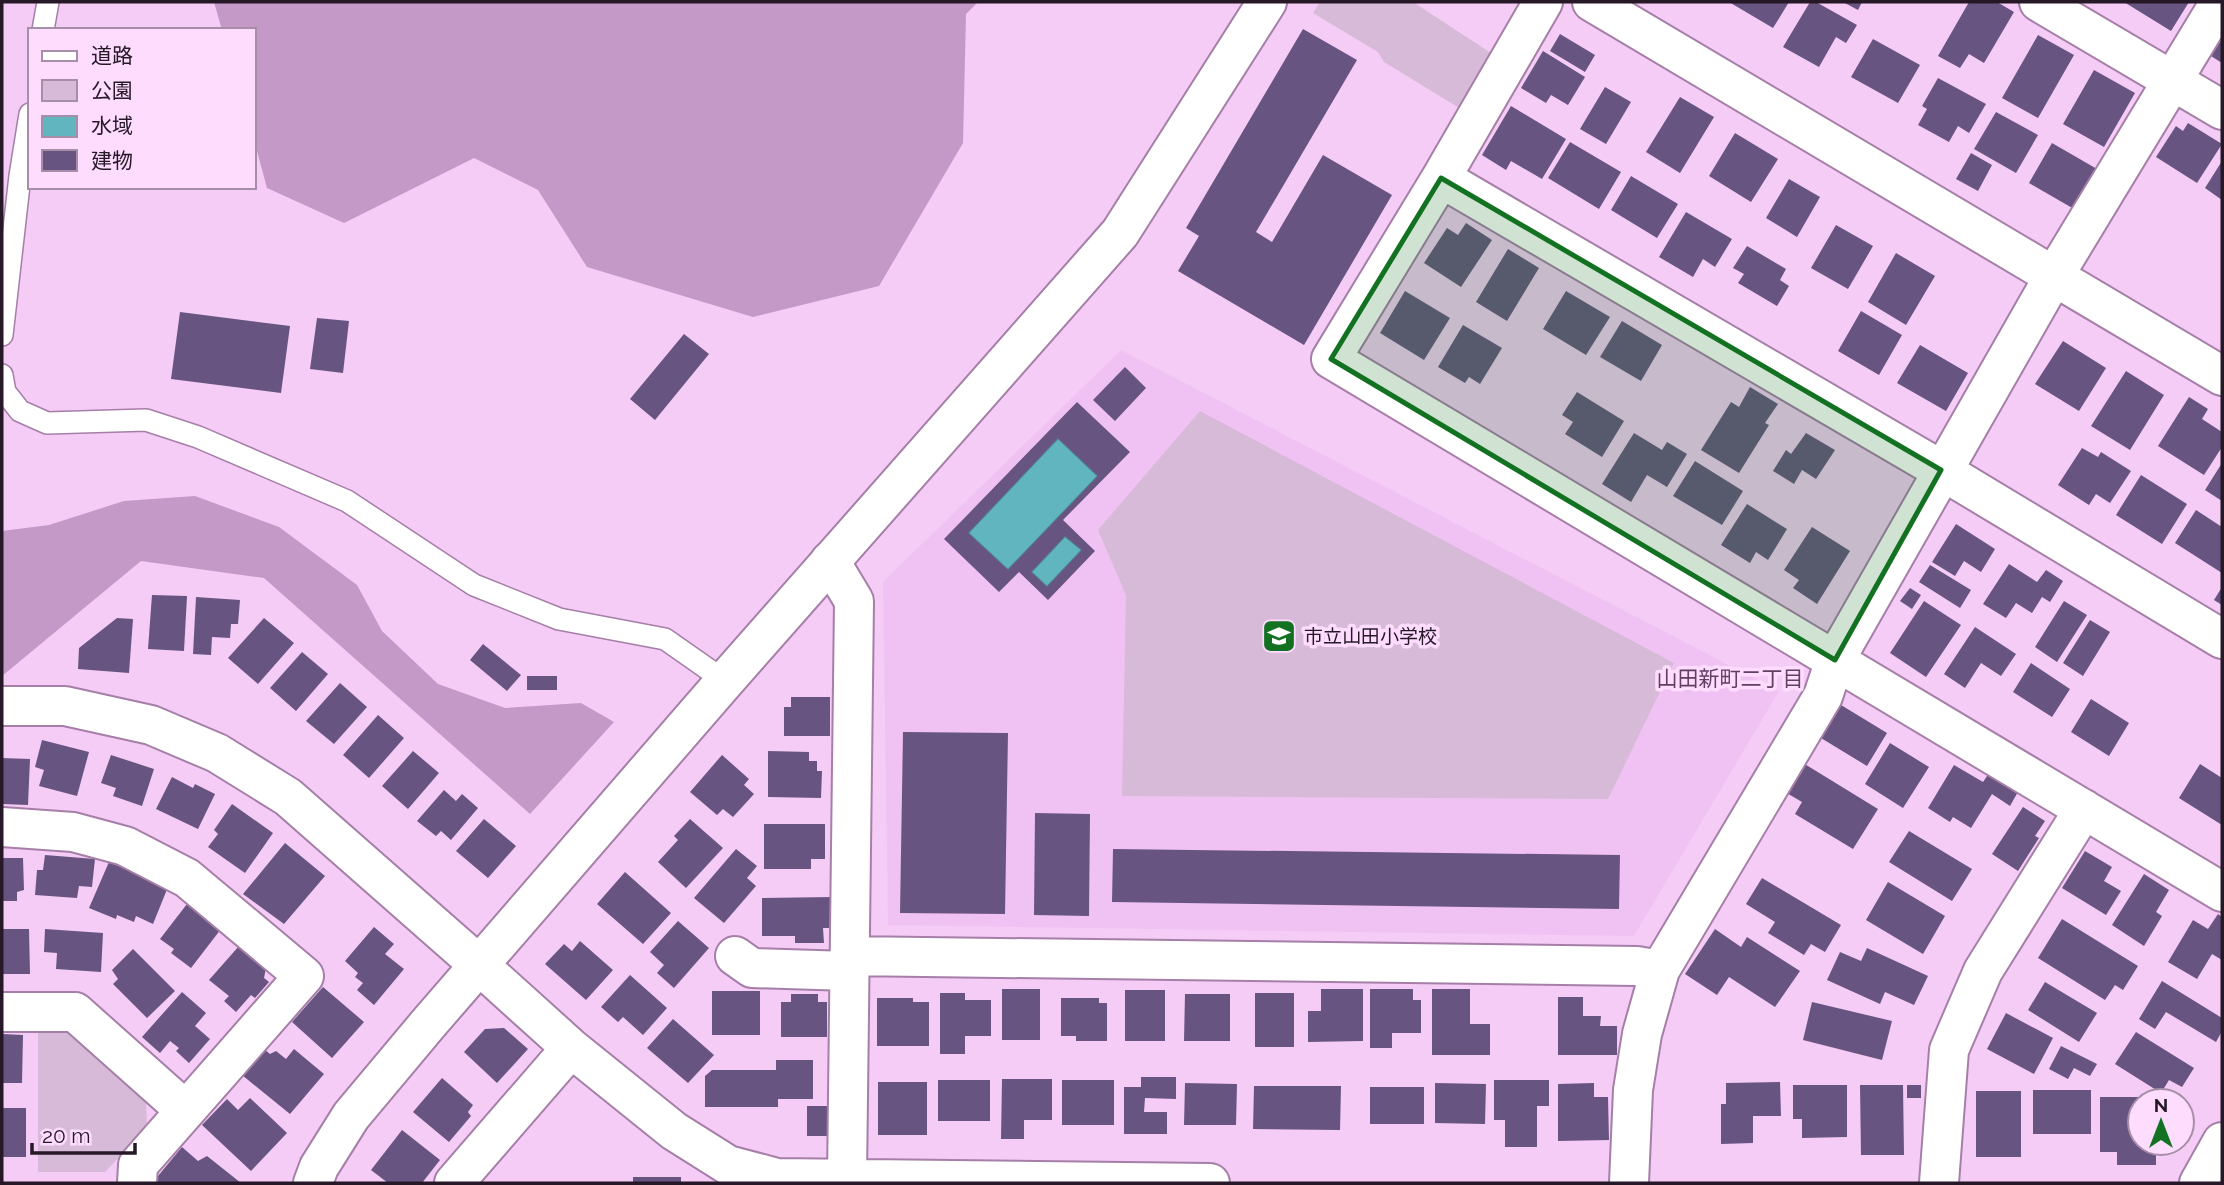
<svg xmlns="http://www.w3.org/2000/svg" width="2224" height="1185" viewBox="0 0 2224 1185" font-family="Raleway,'Noto Sans JP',sans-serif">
<rect width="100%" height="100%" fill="#f4ccf6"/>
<!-- built -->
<path fill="#f0c2f3" d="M1121,350L1779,691L1634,936L888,925L883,582Z"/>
<!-- green -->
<path fill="#d6bad7" d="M1320,2H1413L1494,55L1461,109L1384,62L1378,52L1313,13Z
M1200,411L1674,663L1608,799L1122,796L1126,595L1098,530Z
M38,1029H69L146,1101L147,1128L105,1172H38Z"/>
<!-- forest -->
<path fill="#c498c7" d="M214,2H978L966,14L963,143L879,286L753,317L587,267L538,190L474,158L344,223L267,188L254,140V30H222Z
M195,496L279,527L357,585L382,631L438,684L505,708L581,703L614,722L530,814L264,578L141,561L2,676V531L49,525L124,501Z"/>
<!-- water -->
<path fill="#61b5be" stroke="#4f8691" stroke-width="2" d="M1058,438L1098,476L1008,570L968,533Z
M1065,536L1082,550L1047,587L1031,572Z"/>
<!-- building -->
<path fill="#685480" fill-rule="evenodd" d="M1729,2H1789L1773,28Z
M1810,2H1816L1857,25L1846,43L1836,37L1819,67L1783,47Z
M1843,2H1862L1858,10Z
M1969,2H1997L2014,12L1984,63L1969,54L1960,68L1938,56Z
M2124,2H2189L2171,31Z
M1303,29L1357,60L1256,232L1272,242L1323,155L1392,195L1304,345L1178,271L1199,236L1186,228Z
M1560,34L1595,55L1585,72L1550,51Z
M2038,35L2074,55L2038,118L2002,98Z
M1873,39L1920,65L1898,103L1851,77Z
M2222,39V63L2211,56Z
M1543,51L1585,77L1568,105L1551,95L1546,103L1521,88Z
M2094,70L2135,93L2104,147L2063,124Z
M1938,78L1986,104L1969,133L1958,126L1949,142L1918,125L1927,109L1922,106Z
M1605,87L1631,102L1606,144L1580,129Z
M1680,97L1714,117L1680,173L1646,152Z
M1511,106L1566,139L1542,179L1511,161L1506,170L1482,155Z
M1996,112L2038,135L2016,173L1974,149Z
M2188,123L2222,144L2197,183L2156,157L2176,126L2183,131Z
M1735,133L1778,159L1751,202L1709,176Z
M1570,142L1621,172L1599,209L1548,178Z
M2052,143L2097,169L2074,209L2029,183Z
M1971,153L1992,165L1978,191L1956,179Z
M2222,161V200L2205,188Z
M1631,176L1678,204L1657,238L1611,210Z
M1789,179L1820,197L1797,237L1766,218Z
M1686,212L1732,239L1715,267L1703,259L1693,277L1659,257Z
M1466,223L1492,240L1461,287L1424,263L1447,228L1458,235Z
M1836,225L1873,246L1848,289L1811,268Z
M1747,246L1786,269L1780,280L1789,286L1777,306L1738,283L1744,274L1733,268Z
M1508,249L1539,268L1507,321L1476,302Z
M1896,253L1935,276L1906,325L1868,302Z
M1405,291L1450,318L1424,360L1380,333Z
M1566,291L1610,317L1586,355L1543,329Z
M1861,311L1902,335L1879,375L1838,351Z
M180,312L290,326L281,393L171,379Z
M317,318L349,321L343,373L310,369Z
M1622,321L1662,345L1641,381L1600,357Z
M1463,325L1502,348L1480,384L1469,377L1465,383L1438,367Z
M684,334L709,354L655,420L630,399Z
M2063,341L2106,368L2079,411L2035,384Z
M1920,345L1968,373L1946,411L1897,383Z
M1125,367L1146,388L1115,421L1093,400Z
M2126,371L2164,395L2130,450L2091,426Z
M1750,387L1778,404L1765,423L1769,425L1739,473L1701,450L1731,402L1739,407Z
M1577,392L1624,421L1602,457L1565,434L1573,422L1562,415Z
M2189,397L2208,409L2202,419L2222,432V447L2204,475L2158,446Z
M1077,402L1130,452L1063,520L1095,551L1048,600L1019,572L999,592L944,539ZM1058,438L1098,476L1008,570L968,533ZM1065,536L1082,550L1047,587L1031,572Z
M1634,433L1662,450L1667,442L1687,454L1667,487L1647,475L1631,502L1602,484Z
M1806,433L1835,450L1816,479L1802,470L1794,484L1773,471L1786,450L1791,454Z
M2082,448L2098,457L2101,452L2131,471L2110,503L2096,494L2089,505L2058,485Z
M1695,461L1743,491L1722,525L1673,496Z
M2222,463V501L2205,490Z
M2141,475L2187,504L2162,544L2116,515Z
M1747,504L1787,529L1768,560L1756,552L1750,563L1721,545Z
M2196,510L2222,527V573L2175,543Z
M1956,524L1995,549L1981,572L1964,561L1955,576L1932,562Z
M1812,527L1850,551L1817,604L1793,588L1799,580L1784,570Z
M2009,564L2037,582L2046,570L2063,581L2050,602L2042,597L2032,613L2016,603L2006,618L1983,604Z
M1930,565L1971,590L1960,608L1919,582Z
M2222,587V605L2214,600Z
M1910,588L1921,595L1912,609L1900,601Z
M152,595L187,596L184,651L148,649Z
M196,597L240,600L238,624H231L230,638L212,637L211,655L193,654Z
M1924,601L1961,625L1926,677L1890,653Z
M2064,601L2087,615L2057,662L2035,647Z
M117,618L133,619L129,673L78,669L79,648Z
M264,618L294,643L258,684L228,658Z
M2090,620L2110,632L2083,676L2063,663Z
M1975,627L2016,654L2001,676L1981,663L1965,688L1944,674Z
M483,644L521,675L507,691L470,660Z
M302,652L328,674L296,711L270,688Z
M2031,663L2070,689L2052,717L2013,692Z
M527,676H557V690H527Z
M340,683L367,707L334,744L306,721Z
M791,697H830V736H784V707H791Z
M2091,699L2129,723L2109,756L2071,732Z
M1841,705L1887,733L1867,766L1821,738Z
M378,715L404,738L369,778L343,755Z
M903,732L1008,733L1005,914L900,913Z
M42,740L89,752L77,796L39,786L44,770L35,767Z
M1890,743L1929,767L1903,808L1865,784Z
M413,751L439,773L408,809L382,786Z
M768,751L809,752V761H817V771H822L821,798L768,797Z
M111,755L154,769L142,806L113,796L116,788L101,783Z
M722,755L749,779L744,785L754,794L733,817L723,809L717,815L690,792Z
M2,758L30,759L28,805L2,804Z
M1803,763L1878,809L1853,849L1795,814L1802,802L1785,792Z
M2200,764L2222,778V825L2179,798Z
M1954,765L1983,782L1989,773L2019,790L2010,806L1992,794L1971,828L1953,817L1950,822L1928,808Z
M172,777L193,788L195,784L215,794L198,829L156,809Z
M444,790L456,801L462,794L478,808L451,840L441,831L436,836L417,821Z
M232,804L273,833L245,873L208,847L218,834L214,830Z
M2023,807L2045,821L2035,836L2039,838L2018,871L1992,854Z
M1035,813L1090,814L1089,916L1034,915Z
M484,819L516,846L488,878L456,851Z
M690,819L723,848L686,888L658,862L678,840L674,836Z
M764,824H825V859H811V869H764Z
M1909,831L1972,869L1952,901L1889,862Z
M285,843L325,876L284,924L243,894Z
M736,849L757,866L747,878L756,886L724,923L694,898Z
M1113,849L1620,855L1619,909L1112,902Z
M2085,851L2112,867L2104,881L2121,891L2106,915L2062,888Z
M45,855L95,859L92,887L79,886L77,898L35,895L37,870H43Z
M2,858H23L24,890L17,892V901H2Z
M109,862L168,887L153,924L136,916L134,922L117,915L116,919L89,908Z
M625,872L671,913L643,944L597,904Z
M2144,874L2169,890L2156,912L2162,916L2144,946L2112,925Z
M1762,878L1841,925L1825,952L1811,944L1804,955L1768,933L1775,922L1746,904Z
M1888,882L1945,916L1923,954L1866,920Z
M833,897V928H823L824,943H795V936H762V898Z
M187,904L221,929L191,968L171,953L174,949L160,939Z
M2218,914L2222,917V960L2212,954L2197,979L2168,962L2193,920L2208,929Z
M2062,919L2138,966L2123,990L2115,985L2105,1000L2038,958Z
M678,921L709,948L674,988L657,973L664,965L650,952Z
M374,927L394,944L385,954L404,969L374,1005L357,990L363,983L355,977L358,973L345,961Z
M2,929H29L30,974H2Z
M45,929L103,933L101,972L56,969L57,953L44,952Z
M1715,929L1741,947L1747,937L1800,971L1775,1007L1729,977L1717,995L1685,974Z
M580,941L613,970L586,1000L545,964L564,944L572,951Z
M239,946L266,968L264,978L269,982L255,998L251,995L236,1012L224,1001L229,996L209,980Z
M1867,948L1928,976L1914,1005L1885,992L1880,1004L1827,980L1840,952L1861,961Z
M133,949L175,991L147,1018L113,984L118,979L112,970Z
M630,975L667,1008L643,1035L623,1017L618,1022L601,1007Z
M2162,981L2222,1018V1031L2216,1042L2166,1012L2155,1029L2139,1019Z
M2045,982L2097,1013L2079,1042L2028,1010Z
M323,987L364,1022L332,1058L292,1022Z
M1002,989H1040V1040H1002Z
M1321,989H1363V1041L1308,1042V1011H1321Z
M1370,989H1413V1000H1421V1033H1392V1048H1370Z
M1432,989H1470V1024H1490V1055H1432Z
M1125,990H1165V1041H1125Z
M712,991H760V1035H712Z
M182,992L206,1013L195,1026L210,1039L189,1063L176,1051L179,1048L170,1041L160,1053L142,1037Z
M940,993H965V1000H991V1036H965V1054H940Z
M1255,993H1294V1047H1255Z
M791,994H818V1002H827V1037H781V1002H791Z
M1185,994H1230V1041H1184Z
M1558,997H1583V1016H1601L1600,1026H1617V1055H1558Z
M877,998H913V1002H929V1046H877Z
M1061,998H1099V1003H1107V1041H1076V1036H1061Z
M1812,1002L1892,1021L1882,1060L1803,1040Z
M2006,1013L2053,1038L2034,1074L1987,1049Z
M673,1019L714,1055L688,1083L647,1048Z
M504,1028L528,1049L497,1083L464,1052L485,1029Z
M2136,1032L2194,1068L2182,1087L2169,1080L2161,1093L2115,1064Z
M2,1034L23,1035L22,1083H2Z
M2061,1046L2097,1064L2090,1076L2074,1068L2068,1079L2049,1069Z
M264,1049L270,1054L276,1051L286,1059L294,1049L324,1074L290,1114L242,1075Z
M776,1060H813V1099H778V1107H705V1076L712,1070H776Z
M1141,1077H1176V1099L1145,1098L1144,1112H1167V1134H1124V1087H1141Z
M442,1078L473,1105L468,1112L471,1116L449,1142L413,1112Z
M1002,1079H1052V1120H1024V1139H1001Z
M938,1080H990V1121H938Z
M1062,1080H1114V1125H1062Z
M1494,1080H1549V1106H1537V1147H1505V1120H1494Z
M878,1082H927V1135H878Z
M1780,1082L1781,1116H1753V1143L1721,1144V1104H1726V1083Z
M1185,1083L1237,1084L1236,1125H1184Z
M1435,1083L1486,1084L1485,1124L1435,1123Z
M1594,1083V1097H1608L1609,1140L1558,1141V1084Z
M1793,1085H1847V1137L1802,1138V1119H1793Z
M1860,1085H1903L1904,1155H1861Z
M1907,1085H1921V1098H1907Z
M1254,1086H1341L1340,1130L1253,1129Z
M1370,1087H1424V1124H1370Z
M2033,1090H2091V1134H2033Z
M1976,1091H2021V1157H1976Z
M2100,1097H2139L2140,1143H2156V1165H2117V1152H2100Z
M250,1098L287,1133L251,1171L202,1125L227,1099L238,1110Z
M807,1106H829V1136H807Z
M2,1108H26V1157H2Z
M402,1130L440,1160L422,1183H388L371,1170Z
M182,1147L198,1161L207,1156L241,1183H158V1176Z
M633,1177H681V1183H633Z"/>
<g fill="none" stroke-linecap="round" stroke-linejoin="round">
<!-- service casing -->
<g stroke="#a57fa7" stroke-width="24">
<path id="service" d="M43,30L48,2
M2,335L20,176L30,114
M2,375L5,392L20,411L47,423L146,420L198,437L347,501L474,585L559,619L665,639L725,681"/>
</g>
<!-- minor casing -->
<g stroke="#a57fa7" stroke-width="42">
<path id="minor" d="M1543,2L1441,178L1331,359L2222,892
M2039,2L2222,110
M1441,178L1941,470L2222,639
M830,561L854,601L847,1179
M2,827L73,832L125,846L187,878L304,976L138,1165L137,1183
M735,956L752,968L849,971
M849,956L1637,966L1660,970
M479,965L571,1048L674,1131L728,1165L777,1178L1210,1183
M2,1012H75L185,1110
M454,1183L571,1048
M1629,1183L1633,1090L1642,1034L1660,970L1823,696L1835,660L2054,276L2220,2
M1939,1183L1949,1050L1983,971L2084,809
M2199,1183L2222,1142"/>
</g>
<!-- tertiary casing -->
<g stroke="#a57fa7" stroke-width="42">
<path id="tertiary" d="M1592,2L2222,376
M2,706H65L151,725L217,753L288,797L479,965
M313,1183L319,1167L351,1116L428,1024L725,681L1120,233L1267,2"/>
</g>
<!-- service -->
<use href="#service" stroke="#fff" stroke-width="21"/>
<!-- minor -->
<use href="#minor" stroke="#fff" stroke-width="38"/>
<!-- tertiary -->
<use href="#tertiary" stroke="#fff" stroke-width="38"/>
</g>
<!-- marked area -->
<path fill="#137221" fill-opacity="0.2" stroke="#137221" stroke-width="5" stroke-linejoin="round" d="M1441,178L1941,470L1835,660L1331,359Z"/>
<!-- icons -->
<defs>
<g id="school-square" transform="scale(1.75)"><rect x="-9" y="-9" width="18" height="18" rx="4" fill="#137221" stroke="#fddcfe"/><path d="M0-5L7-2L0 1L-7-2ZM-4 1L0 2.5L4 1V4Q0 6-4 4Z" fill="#fff"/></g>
</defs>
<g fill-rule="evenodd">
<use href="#school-square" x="1279" y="636"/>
</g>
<g text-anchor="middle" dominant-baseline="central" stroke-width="7" stroke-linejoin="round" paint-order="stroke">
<!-- poi labels -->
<g font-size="19" fill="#261827" stroke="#fddcfe" text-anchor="start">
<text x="1304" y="636">市立山田小学校</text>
</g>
<!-- neighbourhood labels -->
<g font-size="21" fill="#614064" stroke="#fddcfe">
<text x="1730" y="678">山田新町二丁目</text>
</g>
</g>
<!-- border -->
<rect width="2224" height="1185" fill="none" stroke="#261827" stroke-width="7"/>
<!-- legend -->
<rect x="28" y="28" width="228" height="161" fill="#fddcfe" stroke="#a78ea8" stroke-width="2"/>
<rect x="42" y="51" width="35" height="10" fill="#ffffff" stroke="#a78ea8" stroke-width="2"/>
<text x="91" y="63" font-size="21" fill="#261827">道路</text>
<rect x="42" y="80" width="35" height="21" fill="#d6bad7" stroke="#a78ea8" stroke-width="2"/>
<text x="91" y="98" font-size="21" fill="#261827">公園</text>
<rect x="42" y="116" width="35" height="21" fill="#61b5be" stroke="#a78ea8" stroke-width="2"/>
<text x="91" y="133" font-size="21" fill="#261827">水域</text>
<rect x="42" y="150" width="35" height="21" fill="#685480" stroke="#a78ea8" stroke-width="2"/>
<text x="91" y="168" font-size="21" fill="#261827">建物</text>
<!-- north arrow -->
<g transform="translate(2161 1122)"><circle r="33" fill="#fddcfe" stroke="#a78ea8" stroke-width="2"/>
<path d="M0-5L12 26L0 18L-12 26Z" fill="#137221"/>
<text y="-10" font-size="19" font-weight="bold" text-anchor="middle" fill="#261827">N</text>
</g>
<!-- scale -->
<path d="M32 1143v10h103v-10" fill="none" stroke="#261827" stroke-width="3.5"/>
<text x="42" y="1143" font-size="21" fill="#261827" stroke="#fddcfe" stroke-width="5" paint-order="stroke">20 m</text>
</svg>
